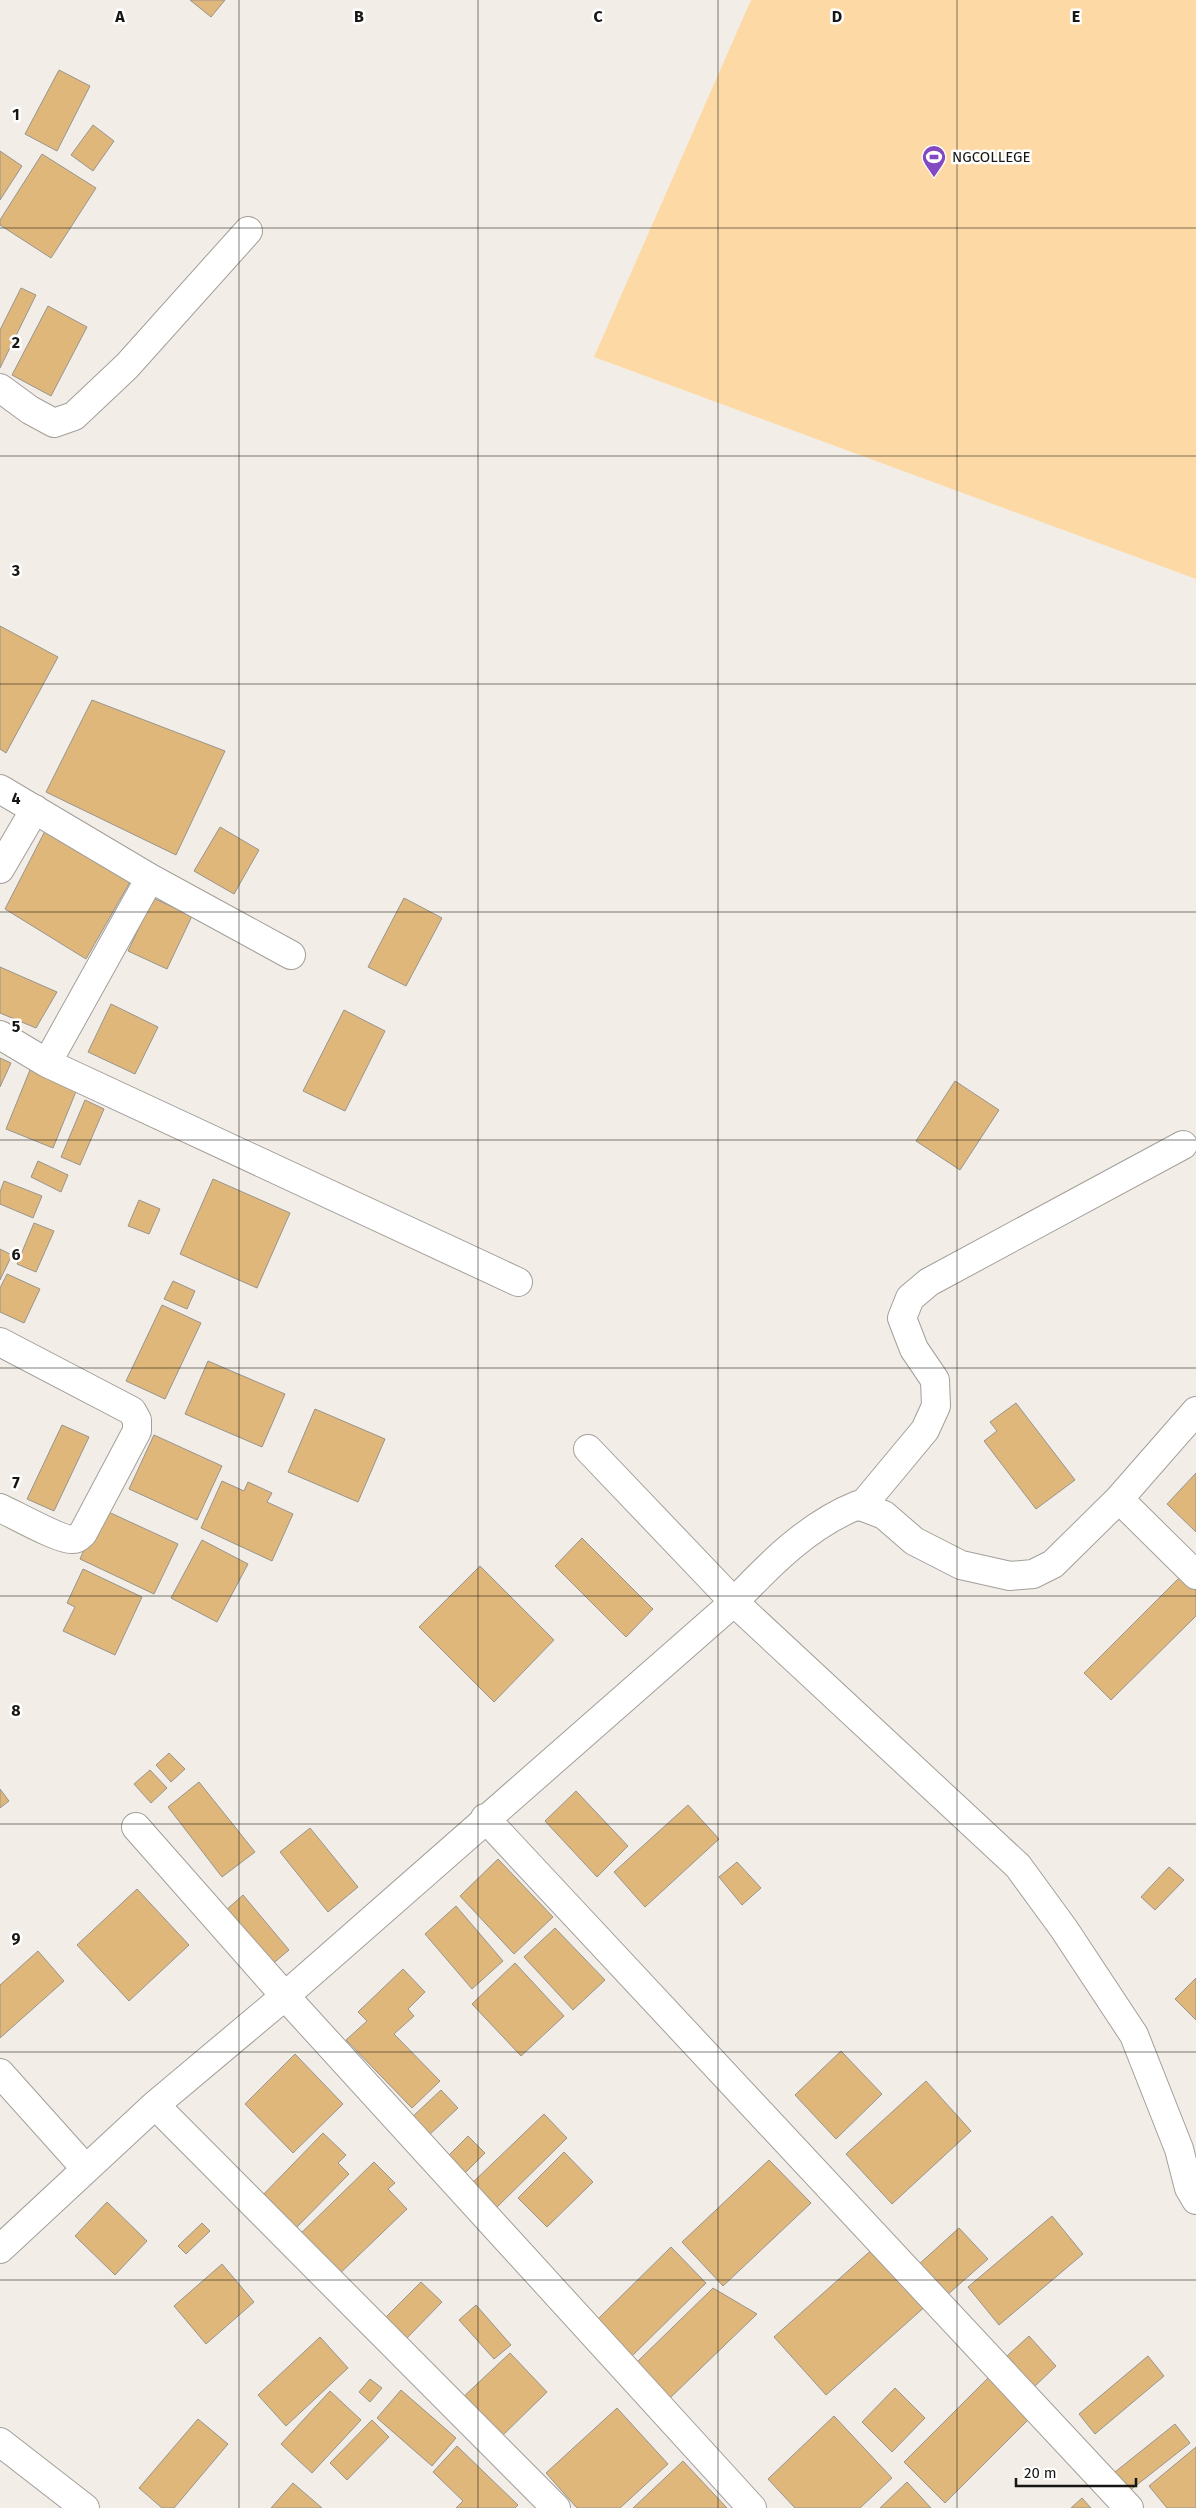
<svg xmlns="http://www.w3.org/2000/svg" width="1196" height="2508" viewBox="0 0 1196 2508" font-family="'Fira Sans',sans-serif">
<rect width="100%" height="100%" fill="#f2ede7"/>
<!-- green -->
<path fill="#fddaa5" d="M751,0H1196V579L594,357Z"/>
<!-- building -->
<path fill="#dfb77a" stroke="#98948e" d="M190,0H225L211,17Z
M59,70L90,86L57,151L25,134Z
M93,125L114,141L93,171L71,155Z
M0,151L22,166L0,200Z
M42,154L96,188L51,258L0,225V220Z
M21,288L36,295L0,368V330Z
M48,306L87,327L51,396L12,375Z
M0,626L58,657L6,753L0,749Z
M92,700L225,751L176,855L46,792Z
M220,827L259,850L234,894L194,871Z
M45,831L130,882L86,959L5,909Z
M153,898L192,916L167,969L128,951Z
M404,898L442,918L406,986L368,967Z
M0,967L57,992L36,1028L0,1013Z
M111,1004L158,1027L135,1074L88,1052Z
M344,1010L385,1031L345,1111L303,1091Z
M0,1058L11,1063L0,1087Z
M30,1070L77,1089L53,1148L6,1129Z
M955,1081L999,1110L960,1170L916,1141Z
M85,1100L104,1109L80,1165L61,1157Z
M38,1161L68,1175L61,1192L31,1177Z
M213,1179L290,1213L257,1288L180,1254Z
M4,1181L42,1196L33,1218L0,1204V1192Z
M139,1200L160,1209L149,1234L128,1226Z
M34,1223L54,1231L36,1272L17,1264Z
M0,1249L12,1255L0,1280Z
M7,1274L40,1289L24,1323L0,1312V1288Z
M173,1281L195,1291L187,1309L164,1299Z
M162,1305L201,1323L165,1399L126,1381Z
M208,1361L285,1394L262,1447L185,1414Z
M1016,1403L1075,1480L1036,1509L984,1441L997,1431L990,1422Z
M315,1409L385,1439L358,1502L288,1472Z
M62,1425L89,1437L54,1511L27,1499Z
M154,1435L222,1466L197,1520L129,1489Z
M1196,1473V1532L1167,1504Z
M222,1481L244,1491L248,1482L272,1493L267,1502L293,1514L272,1561L201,1528Z
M102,1509L178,1544L154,1594L80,1559Z
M582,1538L653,1609L626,1637L555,1566Z
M202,1540L248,1564L217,1622L171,1598Z
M480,1566L554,1640L494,1702L419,1627Z
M83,1569L142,1597L115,1655L63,1631L75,1607L67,1603Z
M1181,1576L1196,1591V1616L1111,1700L1084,1673Z
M169,1753L185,1769L171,1782L156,1765Z
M150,1770L167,1788L151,1803L134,1784Z
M199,1782L255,1852L222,1877L168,1807Z
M0,1789L9,1801L0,1808Z
M576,1791L628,1846L597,1877L545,1821Z
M688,1805L719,1839L645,1907L614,1872Z
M310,1828L358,1887L328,1912L280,1852Z
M498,1859L553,1917L514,1954L460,1896Z
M737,1862L761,1888L742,1905L719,1877Z
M1169,1867L1184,1880L1155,1910L1141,1897Z
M137,1889L189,1945L129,2001L77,1945Z
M243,1895L289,1950L270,1966L225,1911Z
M456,1906L503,1961L472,1989L425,1934Z
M555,1928L605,1980L573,2010L524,1957Z
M38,1951L64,1981L0,2038V1985Z
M515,1963L564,2016L521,2056L472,2004Z
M403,1969L425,1992L408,2009L414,2016L394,2034L440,2081L412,2108L346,2040L367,2021L358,2012Z
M1196,1978V2020L1175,1999Z
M841,2051L882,2094L836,2139L795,2095Z
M295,2054L343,2104L293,2153L245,2104Z
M926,2081L971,2131L892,2204L846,2154Z
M441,2090L458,2108L427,2137L410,2119Z
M544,2114L567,2138L492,2212L468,2187Z
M323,2133L346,2155L338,2163L349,2174L292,2232L259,2199Z
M468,2136L485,2153L462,2176L445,2159Z
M564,2152L593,2182L547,2227L518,2198Z
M769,2160L811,2203L723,2286L682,2242Z
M374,2162L395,2183L388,2189L407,2209L333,2280L294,2240Z
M107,2202L147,2241L115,2275L75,2236Z
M1052,2216L1083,2254L999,2325L968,2287Z
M202,2223L210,2231L186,2254L178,2246Z
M959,2228L988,2259L946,2296L918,2265Z
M876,2246L928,2304L826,2395L774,2337Z
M671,2247L706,2283L632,2356L597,2320Z
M222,2264L254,2302L206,2344L174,2306Z
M421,2282L442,2302L406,2339L385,2318Z
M713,2288L757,2314L669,2399L636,2363Z
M476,2305L511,2345L494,2359L459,2320Z
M1029,2336L1056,2366L1034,2387L1007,2356Z
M320,2337L348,2368L286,2426L258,2395Z
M510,2353L547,2392L498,2440L460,2400Z
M1148,2356L1164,2376L1095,2434L1079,2414Z
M991,2375L1032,2416L945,2503L904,2462Z
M370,2379L382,2388L370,2402L359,2392Z
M895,2388L925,2418L892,2452L862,2422Z
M401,2390L456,2438L432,2466L377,2418Z
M330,2391L361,2420L312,2473L281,2444Z
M617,2408L668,2464L620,2508H577L546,2473Z
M834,2416L892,2478L860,2508H795L768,2479Z
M198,2419L228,2444L174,2508H162L139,2488Z
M372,2420L389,2437L347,2480L330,2463Z
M1175,2424L1190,2443L1124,2495L1110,2476Z
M457,2446L518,2505L515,2508H456L463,2501L433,2472Z
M1196,2447V2508H1167L1149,2486Z
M683,2461L727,2508H633Z
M907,2482L931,2508H880Z
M293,2483L322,2508H271Z
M1082,2498L1091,2508H1071Z"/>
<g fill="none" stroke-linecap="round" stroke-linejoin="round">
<!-- minor casing -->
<g stroke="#a39f9a" stroke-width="30">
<path id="minor" d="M0,388L30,410L54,423L74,416L127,366L248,231
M0,789L150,878L291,955
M0,869L35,809
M0,1035L47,1063L518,1282
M47,1063L150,878
M0,1342L132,1411L137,1420V1431L83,1533C80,1536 78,1539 73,1539C61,1541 14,1514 0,1508
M588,1449L734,1602L1018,1866L1064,1929L1134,2035L1179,2149L1189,2188L1196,2200
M1119,1499L1196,1575
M861,1507L925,1430L936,1406L935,1380L914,1349L902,1318L910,1298L929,1282L1183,1145
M485,1818L1129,2508
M136,1827L285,1996L752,2508
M0,2073L86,2169
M155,2105L556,2508
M0,2249L155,2105L285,1996L734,1602C770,1564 808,1525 858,1505L884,1515L914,1541L961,1565L1010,1576L1033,1574L1053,1564L1119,1499L1196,1411
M0,2442L85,2508"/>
</g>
<!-- minor -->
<use href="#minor" stroke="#fff" stroke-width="28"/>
</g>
<!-- grid -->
<path fill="none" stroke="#171614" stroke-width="1" stroke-opacity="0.55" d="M239,0V2508M478,0V2508M718,0V2508M957,0V2508M0,228H1196M0,456H1196M0,684H1196M0,912H1196M0,1140H1196M0,1368H1196M0,1596H1196M0,1824H1196M0,2052H1196M0,2280H1196"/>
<!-- icons -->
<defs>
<g id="stadium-pin" transform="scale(1.25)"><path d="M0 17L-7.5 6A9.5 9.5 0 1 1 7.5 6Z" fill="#8249c0" stroke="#fff"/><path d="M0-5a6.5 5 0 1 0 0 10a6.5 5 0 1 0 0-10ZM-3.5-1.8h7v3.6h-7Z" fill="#fff"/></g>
</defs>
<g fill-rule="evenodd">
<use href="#stadium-pin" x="934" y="157"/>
</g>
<g text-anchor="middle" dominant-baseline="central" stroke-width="5" stroke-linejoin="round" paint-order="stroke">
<!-- poi labels -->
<g font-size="15" fill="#171614" stroke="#fff" text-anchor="start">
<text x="952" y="157">NGCOLLEGE</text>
</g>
</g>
<g font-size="16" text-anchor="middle" font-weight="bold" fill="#171614" stroke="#fff" stroke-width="5" stroke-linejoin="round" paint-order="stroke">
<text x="120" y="22">A</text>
<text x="359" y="22">B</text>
<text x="598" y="22">C</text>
<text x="837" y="22">D</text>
<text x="1076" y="22">E</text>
<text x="16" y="120">1</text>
<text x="16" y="348">2</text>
<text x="16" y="576">3</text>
<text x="16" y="804">4</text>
<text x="16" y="1032">5</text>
<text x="16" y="1260">6</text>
<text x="16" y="1488">7</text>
<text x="16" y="1716">8</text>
<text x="16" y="1944">9</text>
</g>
<!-- scale -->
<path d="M1016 2478v8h120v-8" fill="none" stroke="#171614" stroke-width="2.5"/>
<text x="1024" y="2478" font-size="15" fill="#171614" stroke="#ffffff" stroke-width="4" paint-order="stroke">20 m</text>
</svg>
